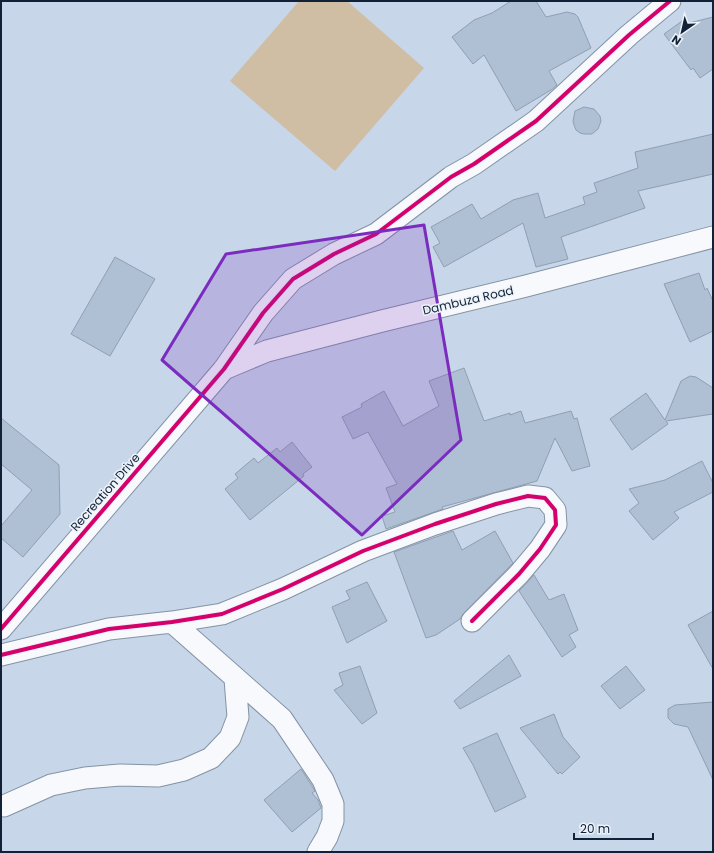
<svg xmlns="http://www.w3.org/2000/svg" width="714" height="853" viewBox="0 0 714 853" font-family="Poppins,sans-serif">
<rect width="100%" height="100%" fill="#c7d6e9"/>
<!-- green -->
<path fill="#cfbda4" d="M299,1H347L424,68L335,171L230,81Z"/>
<!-- building -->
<path fill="#afbfd4" stroke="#909fb2" d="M511,1H536L546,17L567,12L575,14L578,17L591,48L549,71L557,85L551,90L516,111L484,55L473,64L452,37L474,20L492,13Z
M713,17V69L700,78L693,68L691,70L664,34L685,19L689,23Z
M584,107L594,109L600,116L601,121L598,129L592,134H584L580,133L576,130L574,125L573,121L575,111Z
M713,134V174L638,191L645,208L561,237L568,259L536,267L523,223L444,267L433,247L440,243L431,227L472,204L481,219L513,200L538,193L545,218L585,204L583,197L597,192L594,183L638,168L635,152Z
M115,257L155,279L110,356L71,334Z
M699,273L705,290L707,288L713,301V331L690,342L664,284Z
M464,368L484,421L510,413V415L521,411L525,423L571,411L574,419L577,418L590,466L572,471L555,438L537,481L442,507L443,509L386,529L382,516L395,512L386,488L397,484L368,432L353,439L342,417L362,407L361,404L384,391L403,426L439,406L429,381Z
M690,376L696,377L713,388V414L666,421L668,424L632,450L610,419L646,393L665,420L681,381Z
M1,418L59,465L60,514L23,557L1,538V526L32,490L1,464Z
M292,442L312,467L303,474L304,476L250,520L225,489L238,478L235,474L254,458L258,463L277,448L280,452Z
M702,461L713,483V492L674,512L679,518L653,540L629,511L639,503L629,489L665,480Z
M453,531L462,550L495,531L513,563L464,613L460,619L436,635L426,638L394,552Z
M534,575L549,600L564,594L578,630L569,635L576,647L562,657L519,591Z
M367,582L387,621L347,643L332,607L350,599L346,591Z
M713,611V669L688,625Z
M509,655L521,676L460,709L454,701Z
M360,666L377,713L362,724L334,690L343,685L339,673Z
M626,666L645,690L620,709L601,686Z
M713,702V780L688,727L674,724L668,718V709L675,705Z
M554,714L563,737L580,757L562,774L560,772L558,774L520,728Z
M497,733L526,797L495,812L473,765L463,748Z
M301,769L312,786L315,791L312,793L318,800L321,808L292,832L264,800Z"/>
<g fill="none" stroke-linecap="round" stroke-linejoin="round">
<!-- minor casing -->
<g stroke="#8493a5" stroke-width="23">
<path id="minor" d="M224,369L267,351L382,321L526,286L713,237
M172,622L282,719L323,780L333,804V821L327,837L318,852
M1,629L224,369L263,313L293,279L334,254L376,234L451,177L474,164L536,121L629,35L670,1
M1,655L109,629L172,622L222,614L283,589L363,551L435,524L496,504L528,496L545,498L555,510L556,525L540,549L519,574L472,621
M4,806L51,785L85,778L120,775L158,776L184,770L211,758L230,738L238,717L235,679"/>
</g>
<!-- minor -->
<use href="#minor" stroke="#f7f9fc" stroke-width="21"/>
<!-- cycleway casing -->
<g stroke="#eef3f9" stroke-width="6">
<path id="cycleway" d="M1,629L224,369L263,313L293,279L334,254L376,234L451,177L474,164L536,121L629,35L670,1
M1,655L109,629L172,622L222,614L283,589L363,551L435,524L496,504L528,496L545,498L555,510L556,525L540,549L519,574L472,621"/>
</g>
<!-- cycleway -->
<use href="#cycleway" stroke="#d6006c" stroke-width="4"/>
</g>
<!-- marked area -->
<path fill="#7b2cbf" fill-opacity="0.2" stroke="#7b2cbf" stroke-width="3" stroke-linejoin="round" d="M424,225L461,440L362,535L162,360L226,254Z"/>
<g text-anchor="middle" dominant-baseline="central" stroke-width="3" stroke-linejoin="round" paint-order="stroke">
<!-- street labels -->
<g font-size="12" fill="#102138" stroke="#eef3f9">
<text transform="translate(468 300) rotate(-13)">Dambuza Road</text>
<text transform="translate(105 492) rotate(-49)">Recreation Drive</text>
</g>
</g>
<!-- border -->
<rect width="714" height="853" fill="none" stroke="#102138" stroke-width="4"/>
<!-- north arrow -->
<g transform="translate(682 32) rotate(214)" stroke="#eef3f9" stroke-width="3" paint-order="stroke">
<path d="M0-3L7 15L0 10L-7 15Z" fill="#102138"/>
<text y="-6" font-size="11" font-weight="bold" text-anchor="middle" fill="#102138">N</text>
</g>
<!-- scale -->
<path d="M574 833v6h79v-6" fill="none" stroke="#102138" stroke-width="2"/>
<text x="580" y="833" font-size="12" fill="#102138" stroke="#eef3f9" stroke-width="3" paint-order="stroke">20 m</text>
</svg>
